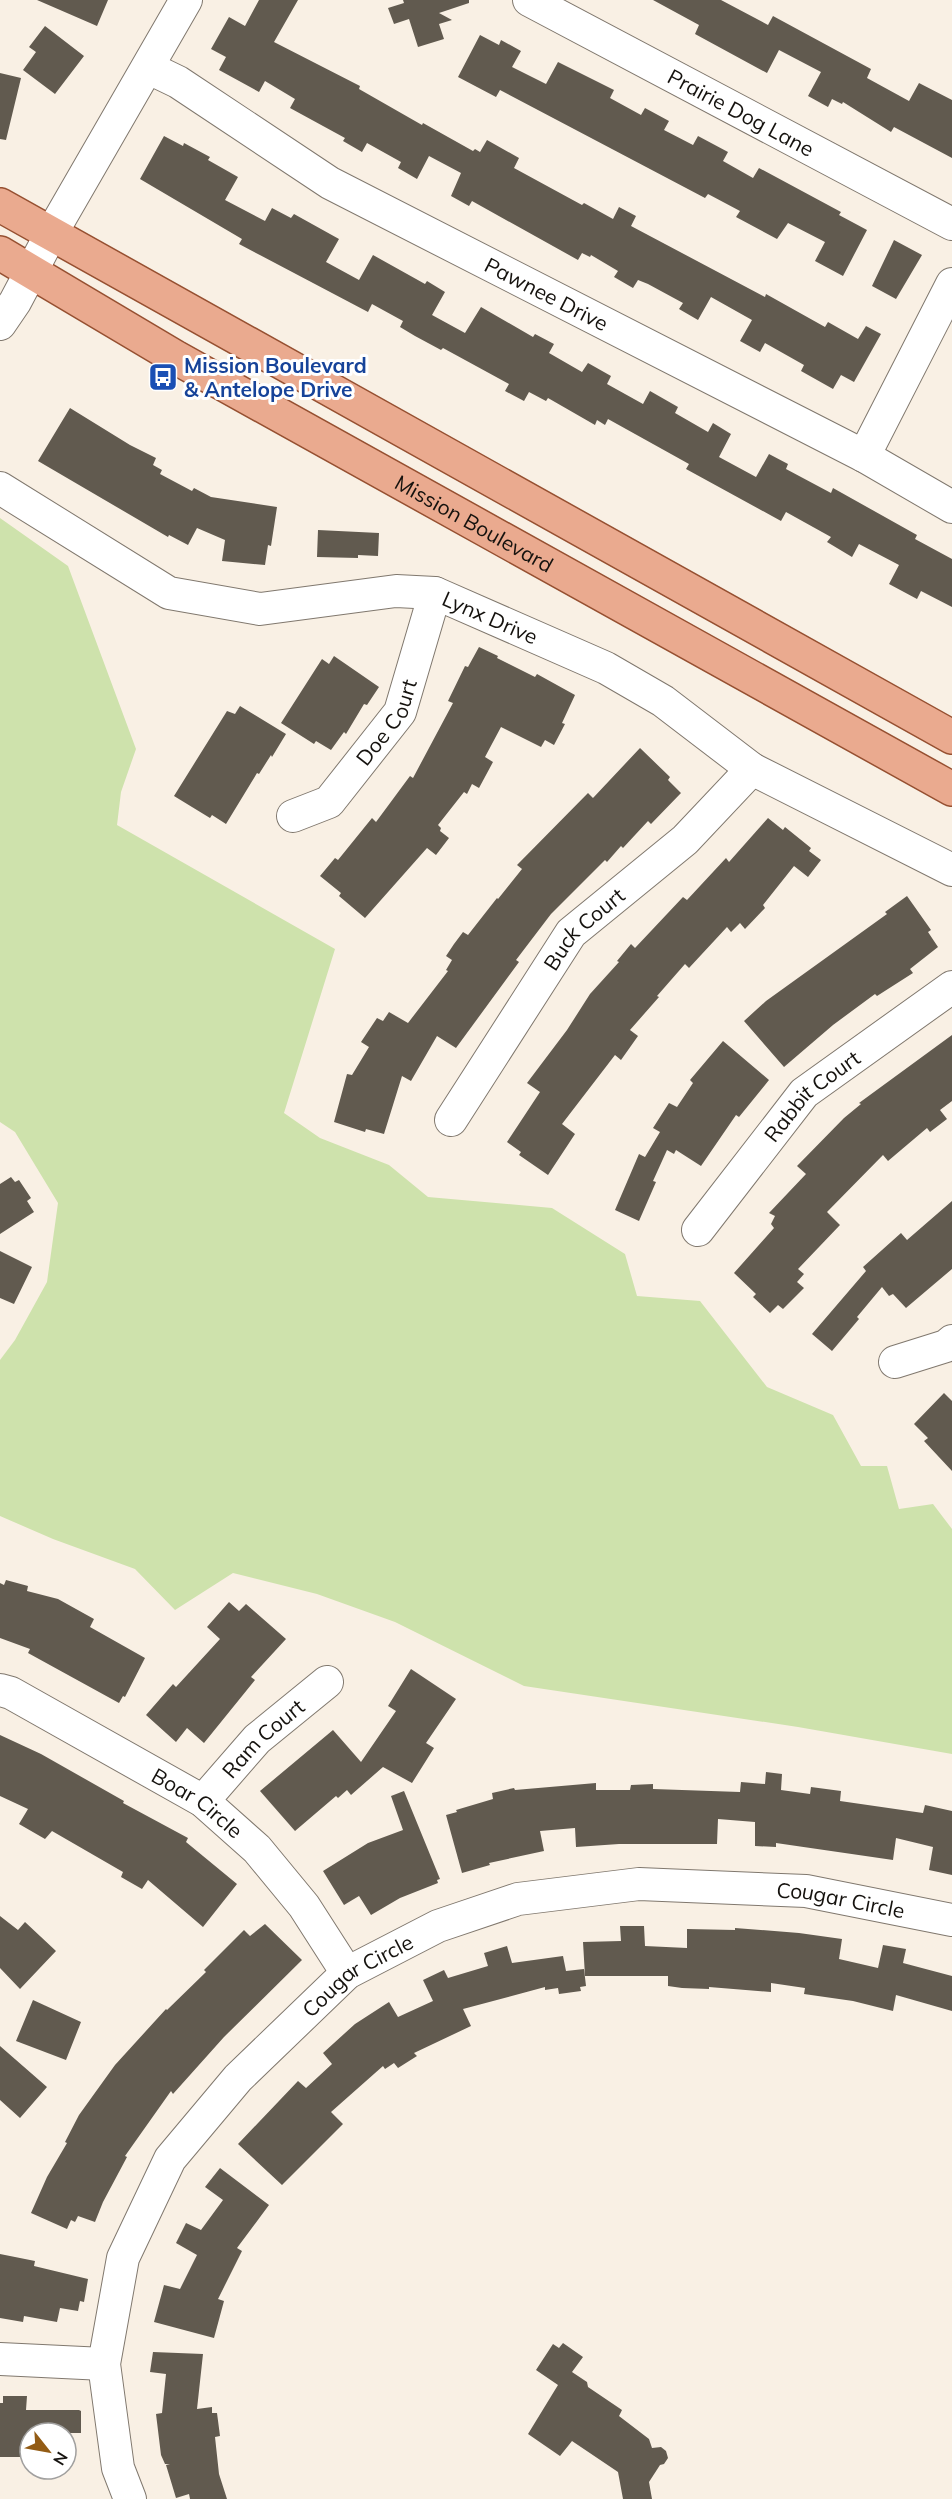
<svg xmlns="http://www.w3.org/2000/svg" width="952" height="2499" viewBox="0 0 952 2499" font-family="Mulish,sans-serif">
<rect width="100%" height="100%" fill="#f9f0e4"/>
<!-- green -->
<path fill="#cee2ac" d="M0,518L68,566L136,749L121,792L117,825L335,949L284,1113L320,1138L389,1165L428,1197L552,1208L625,1254L637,1296L700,1301L767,1387L833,1415L861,1466H887L899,1509L933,1504L952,1529V1754L798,1727L524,1686L395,1622L317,1594L233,1573L175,1610L135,1569L53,1539L0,1516V1360L15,1340L47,1282L58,1203L15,1132L0,1122Z"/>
<!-- building -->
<path fill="#615a4f" d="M37,0H108L97,26Z
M259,0H298L274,42L360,86L359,89L422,125L423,123L473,151L475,149L480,152L487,140L519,158L514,168L582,205L584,203L613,219L619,207L636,216L631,226L765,297L766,294L825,327L828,322L858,339L866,326L881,334L854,382L841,375L833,389L801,371L804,365L765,343L760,352L740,341L752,320L711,297L698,320L679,309L683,303L648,284L638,280L633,288L614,277L618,271L591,255L590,257L582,253L578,260L472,201L469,206L451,196L461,173L429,156L417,179L398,168L401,162L367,143L362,152L343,141L345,138L290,108L295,99L265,81L259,92L219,70L226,57L211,49L229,17L245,26Z
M403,0H469V3L439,13L452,20L439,24L444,39L418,47L409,19L394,24L388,8L404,3Z
M653,0H721L768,25L773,16L871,69L867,78L909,101L919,83L952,100V158L894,127L891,132L843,102L842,104L832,99L828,107L808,96L821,72L779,50L767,73L695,34L699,25Z
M45,26L84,56L55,94L23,70L36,52L29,47Z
M480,35L499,45L501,40L521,51L512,67L546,84L558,62L614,90L610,98L641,115L645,108L669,121L664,130L693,145L698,136L728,152L723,161L753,178L759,168L841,212L839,215L867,230L843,276L815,261L825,242L788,223L777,239L736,217L740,211L708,194L705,198L500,90L496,97L458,77Z
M0,73L21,78L6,140L0,139Z
M164,136L183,146L184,143L210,157L208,160L238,177L225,200L265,221L272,208L291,218L294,214L339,239L326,262L359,280L373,255L425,284L427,281L445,292L432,315L465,333L481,307L533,337L535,334L554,344L549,353L582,372L588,363L611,376L607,384L643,404L650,391L678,407L675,413L708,432L713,423L731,434L719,457L756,477L769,454L788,464L786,469L831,493L833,488L917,535L915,539L952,559V607L921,591L917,599L889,584L899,565L859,544L852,557L827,542L831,537L786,512L781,521L686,469L689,464L608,419L605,425L597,420L595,425L548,398L546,401L529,392L524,401L505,391L509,384L443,348L441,350L415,336L400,327L403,321L372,304L368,312L239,244L242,239L140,179Z
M894,240L922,255L896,299L872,286Z
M70,408L130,445L156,458L153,465L162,470L160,474L192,491L194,488L211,497L277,507L271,546L268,545L265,565L222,561L225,540L197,528L188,545L169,535L168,537L38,461Z
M318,530L379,533L378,556L358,555V558L317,557Z
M479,647L498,656L497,658L535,677L537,674L575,695L562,723L565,724L554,745L545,740L541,747L501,727L485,757L493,762L479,788L472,784L467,794L464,792L438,825L441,828L440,831L449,838L436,855L427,848L365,918L339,896L341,893L320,876L335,858L338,860L372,818L376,822L410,776L413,778L453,703L448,701L465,666L468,667Z
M334,656L379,687L367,705L364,704L346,734L344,732L331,750L316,741L314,744L281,723L322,659L329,664Z
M240,706L286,734L272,757L271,755L259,774L257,773L226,824L212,815L210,818L174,796L227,711L235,714Z
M640,748L670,777L668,780L681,793L651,824L648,821L623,848L621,846L607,862L605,860L551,914L516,960L519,962L456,1048L437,1036L411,1081L402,1076L384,1134L366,1129L365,1132L334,1122L347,1074L352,1075L369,1047L361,1042L377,1018L383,1021L389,1012L408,1023L448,971L446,970L452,960L446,956L454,944L463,932L468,935L497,898L498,899L522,869L517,865L588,793L593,798Z
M768,818L783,830L785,827L811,848L809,851L821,860L808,877L794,866L763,905L765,908L745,929L740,923L731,932L727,927L689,968L685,964L657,996L659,997L630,1030L638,1036L621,1060L615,1055L562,1124L575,1134L548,1175L519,1155L521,1152L507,1142L540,1092L527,1083L567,1030L590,994L619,962L617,961L631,944L635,948L683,897L687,900L726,858L729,862Z
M907,896L931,930L928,932L938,947L910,969L913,973L877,996L875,994L833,1025L784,1067L744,1021L766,1001L887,914L885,912Z
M952,1035V1101L940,1110L947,1119L930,1132L927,1128L888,1161L883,1155L827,1212L840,1225L798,1269L804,1274L797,1282L804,1288L783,1309L778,1305L770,1313L753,1297L756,1294L734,1273L774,1228L771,1224L775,1216L769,1213L806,1174L797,1166L844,1118L861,1104L859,1103Z
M723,1041L769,1080L739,1117L736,1115L701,1166L676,1150L674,1154L667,1150L653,1181L656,1182L639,1221L615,1210L639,1154L645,1157L660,1132L653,1128L669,1103L677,1107L693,1083L690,1080Z
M11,1177L15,1182L19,1180L31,1198L27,1201L34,1212L0,1234V1184Z
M952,1201V1269L906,1308L893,1294L889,1296L882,1287L857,1317L859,1319L832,1351L812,1334L866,1271L863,1267L901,1233L907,1240Z
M0,1251L32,1267L14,1304L0,1298Z
M944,1393L952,1401V1471L924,1441L928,1438L914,1424Z
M6,1580L28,1586L27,1591L58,1599L94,1619L90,1627L145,1658L125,1697L123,1696L119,1703L28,1653L30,1649L0,1638V1583L4,1585Z
M229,1602L239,1611L246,1604L286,1639L251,1677L255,1680L204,1743L187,1728L176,1742L146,1715L173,1684L176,1687L220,1639L207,1627Z
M411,1669L456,1699L426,1743L434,1748L412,1783L383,1767L351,1795L347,1790L338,1798L336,1796L295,1831L260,1791L333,1730L361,1762L396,1711L388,1706Z
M0,1735L41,1754L124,1801L123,1803L188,1838L186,1842L237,1884L203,1927L148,1880L142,1889L121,1877L123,1872L52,1831L45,1839L19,1824L28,1809L0,1796Z
M766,1772L782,1774L781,1790L810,1794L811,1787L841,1791L840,1801L923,1813L925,1805L952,1811V1875L929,1870L933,1847L896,1838L893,1860L776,1843V1847L755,1846V1822L718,1819L717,1844H619L576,1847L575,1828L540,1831L544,1851L489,1863L490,1865L462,1873L446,1815L457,1812L456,1810L493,1799L492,1793L514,1788L515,1790L596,1783V1790H630L631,1785L653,1784V1789L740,1792L741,1782L765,1784Z
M404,1791L440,1879L437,1880L438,1883L400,1898L371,1915L359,1896L344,1905L323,1871L368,1843L403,1830L391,1796Z
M0,1916L18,1930L25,1922L56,1951L20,1989L0,1968Z
M265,1924L302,1960L224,2037L173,2094L171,2091L125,2156L127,2157L103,2202L95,2222L78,2216L75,2222L71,2220L67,2229L31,2213L47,2177L67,2143L65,2142L79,2115L115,2065L166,2009L167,2010L206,1972L204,1970L244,1930L250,1936Z
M620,1926H644L645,1946L687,1948V1929L735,1930V1928L799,1933L842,1939L839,1959L878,1968L883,1945L906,1949L903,1963L952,1976V2011L896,1995L893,2011L853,2001L804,1994L805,1988L771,1983V1992L709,1987V1989L682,1988L668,1986V1976H585L583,1942L621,1941Z
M507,1946L512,1963L563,1956L566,1971L584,1969L586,1986L580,1987L581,1991L559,1994L558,1988L545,1990V1987L463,2009L471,2026L414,2053L417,2056L398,2068L394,2063L385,2069L383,2066L331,2112L343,2124L282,2185L238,2144L298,2081L306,2088L332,2064L323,2053L355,2024L389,2002L398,2017L433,2001L423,1980L444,1970L448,1978L488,1966L484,1953Z
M33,2000L81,2022L66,2060L16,2041Z
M0,2046L47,2087L20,2118L0,2100Z
M220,2168L269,2205L237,2248L242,2251L218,2299L224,2301L214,2338L154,2322L164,2285L180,2289L197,2255L176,2243L186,2223L201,2230L223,2200L205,2187Z
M0,2254L35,2261L34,2266L88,2279L84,2302L80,2301L78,2311L60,2308L57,2322L24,2316L23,2322L0,2318Z
M563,2343L583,2357L572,2372L587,2382L588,2387L622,2410L619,2416L649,2439L652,2448L661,2447L666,2451L668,2458L664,2464L660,2465L649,2482L652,2499H623L618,2472L572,2441L560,2456L528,2434L558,2385L536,2370L553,2344L559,2348Z
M153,2352L203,2354L197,2409L212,2407V2413H217L220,2436L215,2437L219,2474L227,2499H190L189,2494L176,2498L166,2465L170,2464H165L161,2455L156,2414L162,2413L166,2374L150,2372Z
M3,2396H27L26,2410H79L81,2411V2433H26L25,2457H0V2403H3Z"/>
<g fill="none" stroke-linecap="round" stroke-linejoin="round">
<!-- minor casing -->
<g stroke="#80786e" stroke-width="34">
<g id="minor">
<path id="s1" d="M529,0L952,224"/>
<path id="s2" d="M149,68L178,82L330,183L864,456L952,507"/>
<path d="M0,324L15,302L51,234L186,0"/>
<path d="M864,456L952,284"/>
<path id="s3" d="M0,488L169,593L260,609L396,591L435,593L606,668L663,701L752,769L952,870"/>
<path id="s4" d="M293,816L329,802L400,712L435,593"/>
<path id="s5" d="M451,1120L571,933L685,840L752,769"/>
<path id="s6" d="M698,1230L804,1093L952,987"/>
<path d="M895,1362L946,1346L952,1341"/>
<path id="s7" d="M0,1690L11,1693L203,1801L257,1849L304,1906L347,1973"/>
<path id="s8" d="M203,1801L257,1739L327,1682"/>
<path d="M0,2359L104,2364"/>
<path id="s9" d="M130,2499L118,2468L104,2364L123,2258L170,2159L238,2078L347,1973L438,1926L518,1899L639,1884L806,1891L952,1920"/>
</g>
</g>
<!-- major casing -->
<g stroke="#965031" stroke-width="36">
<g id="major">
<path d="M0,205L952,737"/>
<path id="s10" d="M0,253L175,357L952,789"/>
</g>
</g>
<!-- minor -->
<use href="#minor" stroke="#fff" stroke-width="32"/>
<!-- major -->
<use href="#major" stroke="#eaaa8f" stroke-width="33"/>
</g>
<!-- icons -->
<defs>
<g id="bus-square" transform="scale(1.5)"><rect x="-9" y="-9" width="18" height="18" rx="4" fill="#1a4fb4" stroke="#fff"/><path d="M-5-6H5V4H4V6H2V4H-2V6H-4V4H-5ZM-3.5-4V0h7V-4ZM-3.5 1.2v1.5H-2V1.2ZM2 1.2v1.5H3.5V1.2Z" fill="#fff"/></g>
</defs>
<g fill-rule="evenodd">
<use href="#bus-square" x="163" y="377"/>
</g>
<g text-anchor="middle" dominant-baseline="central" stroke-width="6" stroke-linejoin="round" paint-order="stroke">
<!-- street labels -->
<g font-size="21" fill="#15120e" stroke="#fff">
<text stroke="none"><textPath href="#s1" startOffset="240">Prairie Dog Lane</textPath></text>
<text stroke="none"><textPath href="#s2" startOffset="458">Pawnee Drive</textPath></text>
<text stroke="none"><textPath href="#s10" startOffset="546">Mission Boulevard</textPath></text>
<text stroke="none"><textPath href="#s3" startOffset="528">Lynx Drive</textPath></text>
<text stroke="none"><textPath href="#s4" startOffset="138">Doe Court</textPath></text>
<text stroke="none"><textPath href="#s5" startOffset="234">Buck Court</textPath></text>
<text stroke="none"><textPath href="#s6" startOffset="177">Rabbit Court</textPath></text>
<text stroke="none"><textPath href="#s8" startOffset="87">Ram Court</textPath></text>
<text stroke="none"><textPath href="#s7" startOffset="228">Boar Circle</textPath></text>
<text stroke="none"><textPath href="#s9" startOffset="1124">Cougar Circle</textPath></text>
<text stroke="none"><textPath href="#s9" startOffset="620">Cougar Circle</textPath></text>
</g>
<!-- transit labels -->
<g font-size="21" font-weight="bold" fill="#164399" stroke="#fff" text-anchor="start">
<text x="184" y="365">Mission Boulevard<tspan x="184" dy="24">&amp; Antelope Drive</tspan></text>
</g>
</g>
<!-- north arrow -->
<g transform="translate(48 2451) rotate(121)"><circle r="28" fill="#ffffff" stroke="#a1a09f" stroke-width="1.5"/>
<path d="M0-4.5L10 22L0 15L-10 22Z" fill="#935c15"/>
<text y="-9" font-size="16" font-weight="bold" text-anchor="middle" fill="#15120e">N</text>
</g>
</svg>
